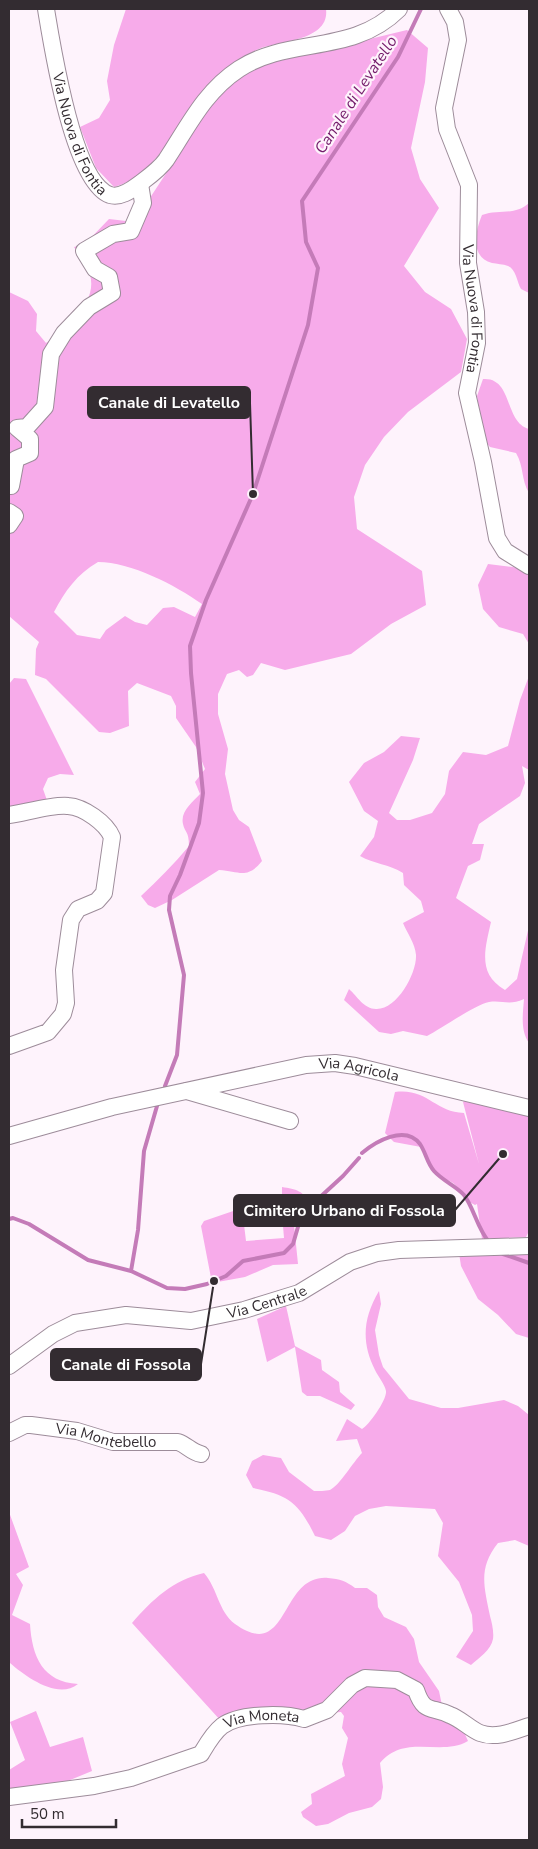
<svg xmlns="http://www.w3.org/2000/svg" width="538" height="1849" viewBox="0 0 538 1849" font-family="'Nunito Sans',sans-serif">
<rect width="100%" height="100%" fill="#fef3fc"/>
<!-- green -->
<path fill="#f7abea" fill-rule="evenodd" d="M126,9H326C330,40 282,41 261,48C248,53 233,64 222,72C181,103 167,173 114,187L96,168L80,127L99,118L110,100L107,81L114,45Z
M407,30L428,48L425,82L411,148L420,179L439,208L404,266L425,292L451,309L467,339L461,372L408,412L384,437L365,465L354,497L357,529L422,571L426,605L391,624L351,654L285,670L261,663L253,675L247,677L239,670L227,674L218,694V714L228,749L225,774L233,810L239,820L249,827L262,861C247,880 239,871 219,870L172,900L155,908L148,905L141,896C158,880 174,864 189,846C189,831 185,833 183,824C180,811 193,802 200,794L195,782L205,769L196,747L176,718V706L171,696L137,683L128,691L129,726L110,733L99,732L46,679L35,675L36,649L39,642L9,616V292L28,301L37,314L36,331L46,343C66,331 98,302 90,275C87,265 79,256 74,247L85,244L109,219L126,221L140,213L211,105L226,88L254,67ZM98,562C131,562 175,585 202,604L195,617L174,607L163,608L147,625L135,622L125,616L106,630L100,639L77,635L54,612C65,591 77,574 98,562Z
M529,203V293L521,289C517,282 516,269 508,266C503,264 497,264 492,263C470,257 475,232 482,215C498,209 515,216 529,203Z
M483,379C513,377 504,422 529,429V493C521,480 524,466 516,453L490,447L484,440L477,396Z
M488,564L513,567L529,572V644L523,634L499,627L483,609L478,585Z
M529,676V770L522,766L525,783L520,796L479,824L472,844H484L480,860L468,866L456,898L491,922C485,949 477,974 505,990L517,979L529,926V1043C520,1030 523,1013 524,999C509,1006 503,1000 489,1002C475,1005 442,1028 427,1036L403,1031L391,1034L379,1032L344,1000L349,989C357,996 364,1009 376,1009C397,1010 417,973 416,955C415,943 407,933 403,923L424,912L421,901L404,885L403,873C389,864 374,864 360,856L374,837L378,821L364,811L349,782L364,763L384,752L401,736L420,738L413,760L389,813L397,820H410L432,813L445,794L449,771L463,752L486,755L508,746L520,700Z
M14,678L26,679L74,775L60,774L48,778L43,789L49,806L9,811V684Z
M395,1092C428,1088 434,1112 464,1113L479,1164L463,1102L469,1096L529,1113V1231L526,1237L482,1239L477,1204L475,1205C464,1200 462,1190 453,1183C447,1179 437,1178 433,1171C428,1163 428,1156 421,1147L394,1142L385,1133Z
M282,1187C296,1189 304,1191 310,1204L304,1219L294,1225L298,1264L273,1265L245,1277L212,1283L201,1226L204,1221L242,1208L246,1241L284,1238L283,1226H288V1203L282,1202Z
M459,1253L529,1255V1338L516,1334L498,1315L478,1299L461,1266Z
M379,1291L381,1304L375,1330L379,1355L383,1367L409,1399L441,1408H458L504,1400L518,1406L529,1415V1546L515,1540L498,1543C478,1568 484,1586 490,1616C492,1623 494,1632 493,1639C491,1650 479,1658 471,1665L456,1657L473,1631L472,1615L459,1582L438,1556L443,1523L435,1509L386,1506L369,1509L355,1516L345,1531L331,1540L315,1536C299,1503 289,1495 253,1488L246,1475L252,1461L263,1455L281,1458L289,1472L314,1491C318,1491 326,1491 330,1490C340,1485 353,1462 362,1453L357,1439L336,1441L347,1419L362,1429C369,1425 387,1400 386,1391C385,1385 378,1376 375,1370C361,1342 363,1318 379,1291Z
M286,1306L295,1346L321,1360L322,1370L339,1382L340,1392L355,1405L351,1410L320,1396H307L302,1392L295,1347L267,1362L257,1319Z
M9,1512L29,1567L16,1574L23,1585L12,1615L30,1624C32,1657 43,1682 78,1684C58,1700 26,1677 10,1663Z
M204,1573C218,1589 218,1611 235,1624C290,1663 279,1574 328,1578C340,1579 346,1581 355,1588H367L377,1595L378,1607L384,1617L406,1627L414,1639L419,1662L439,1691L444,1715L463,1730L468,1741C441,1757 405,1733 380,1763L383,1787L381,1799L372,1807L349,1813L328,1824L316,1826L303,1817L301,1812L312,1804L311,1794L345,1776L342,1764L348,1738L342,1728L344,1716L341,1712L221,1721L132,1623C152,1600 173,1580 204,1573Z
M36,1711L50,1747L83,1737L92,1771L58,1785L9,1792V1770L25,1760L10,1722Z"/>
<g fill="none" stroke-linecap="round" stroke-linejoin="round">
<!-- stream -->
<path stroke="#c47bb8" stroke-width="4" d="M165,1086L177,1055L184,975L169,910L170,896L180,875L199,823L203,793L191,673L190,646L206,600L253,494L308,325L318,268L306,242L302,201L398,57L421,9
M362,1153C375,1142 405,1124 420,1144C426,1153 427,1163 434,1171C443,1181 456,1186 464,1195C474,1208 477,1228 489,1242
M9,1219L13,1218L29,1224L88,1260L131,1271L167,1288L185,1289L207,1284L226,1276L243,1261L284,1253L293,1244L300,1220L305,1211L343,1176L359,1158
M503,1254L529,1263
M131,1271L138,1230L144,1151L157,1106"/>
<!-- minor casing -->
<g stroke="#9d8c9a" stroke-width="18">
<g id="minor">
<path id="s1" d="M46,9C52,45 73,182 110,195C120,198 130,191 138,185C147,178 159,170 166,160C188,127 204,92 239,69C289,36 352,56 399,9"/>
<path id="s2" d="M448,9L455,22L458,40L444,108L447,129L469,185L468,263L476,312L477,343L467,393L483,462L497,538L505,551L529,566"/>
<path d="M9,486H11L16,459L30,453V439L17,428L27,427L45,407L51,354L64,333L89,307L112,293L109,277L95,269L84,251L113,234L131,231L143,203L140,184"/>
<path d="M9,512L15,516L9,525"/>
<path d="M9,815C24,813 54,804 68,806C84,807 106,823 112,837L104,893L97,901L78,909L71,920L64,970L66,1003L63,1014L48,1032L9,1046"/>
<path d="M187,1091L290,1121"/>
<path id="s3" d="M9,1136L112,1107L306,1065L335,1063L355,1066L529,1108"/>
<path id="s4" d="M9,1366L53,1334L75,1323L126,1315L191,1321L244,1310L299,1293L350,1262L377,1253L399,1250L529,1246"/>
<path id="s5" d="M9,1433L25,1425H31L77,1431L113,1442H178C187,1445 191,1452 201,1454"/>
<path id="s6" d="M9,1797L94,1786L131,1778L201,1754C207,1744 213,1733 222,1726C240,1713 284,1713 304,1719L327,1710L352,1685L365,1678L397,1680L416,1690C424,1714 431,1706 450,1715C461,1719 470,1729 480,1733C496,1739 514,1731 529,1726"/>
</g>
</g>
<!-- minor -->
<use href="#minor" stroke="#fff" stroke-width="16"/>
</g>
<g text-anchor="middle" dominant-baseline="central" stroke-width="4.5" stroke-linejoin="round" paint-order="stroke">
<!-- street labels -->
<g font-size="15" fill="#332c31" stroke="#fef3fc">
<text stroke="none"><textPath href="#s1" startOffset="130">Via Nuova di Fontia</textPath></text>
<text stroke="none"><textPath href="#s2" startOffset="308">Via Nuova di Fontia</textPath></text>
<text stroke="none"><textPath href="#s3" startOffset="359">Via Agricola</textPath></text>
<text stroke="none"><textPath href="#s4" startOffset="274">Via Centrale</textPath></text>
<text stroke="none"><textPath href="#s5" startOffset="100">Via Montebello</textPath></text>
<text stroke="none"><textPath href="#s6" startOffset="274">Via Moneta</textPath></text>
</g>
<!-- water labels -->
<g font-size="16" font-style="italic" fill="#741c6b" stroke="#fef3fc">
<text transform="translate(356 95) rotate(-57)">Canale di Levatello</text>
</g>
</g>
<!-- callouts -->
<path fill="none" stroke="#332c31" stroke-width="2" d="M253 494L250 403M503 1154L455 1210M214 1281L201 1364"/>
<g fill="#332c31" stroke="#fef3fc" stroke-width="2">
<circle cx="253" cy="494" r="5"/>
<circle cx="503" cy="1154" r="5"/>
<circle cx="214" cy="1281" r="5"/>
</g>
<g fill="#332c31" stroke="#332c31" stroke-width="2">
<rect x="88" y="387" width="162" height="31" rx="5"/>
<rect x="234" y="1195" width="221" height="31" rx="5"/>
<rect x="51" y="1349" width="150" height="31" rx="5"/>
</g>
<g font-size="16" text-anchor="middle" font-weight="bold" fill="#fff">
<text x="169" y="408">Canale di Levatello</text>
<text x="344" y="1216">Cimitero Urbano di Fossola</text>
<text x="126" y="1370">Canale di Fossola</text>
</g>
<!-- border -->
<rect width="538" height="1849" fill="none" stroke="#332c31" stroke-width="20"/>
<!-- scale -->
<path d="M22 1819v8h94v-8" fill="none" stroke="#332c31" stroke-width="2.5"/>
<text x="30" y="1819" font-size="15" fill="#332c31" stroke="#fef3fc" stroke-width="4" paint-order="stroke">50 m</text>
</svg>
